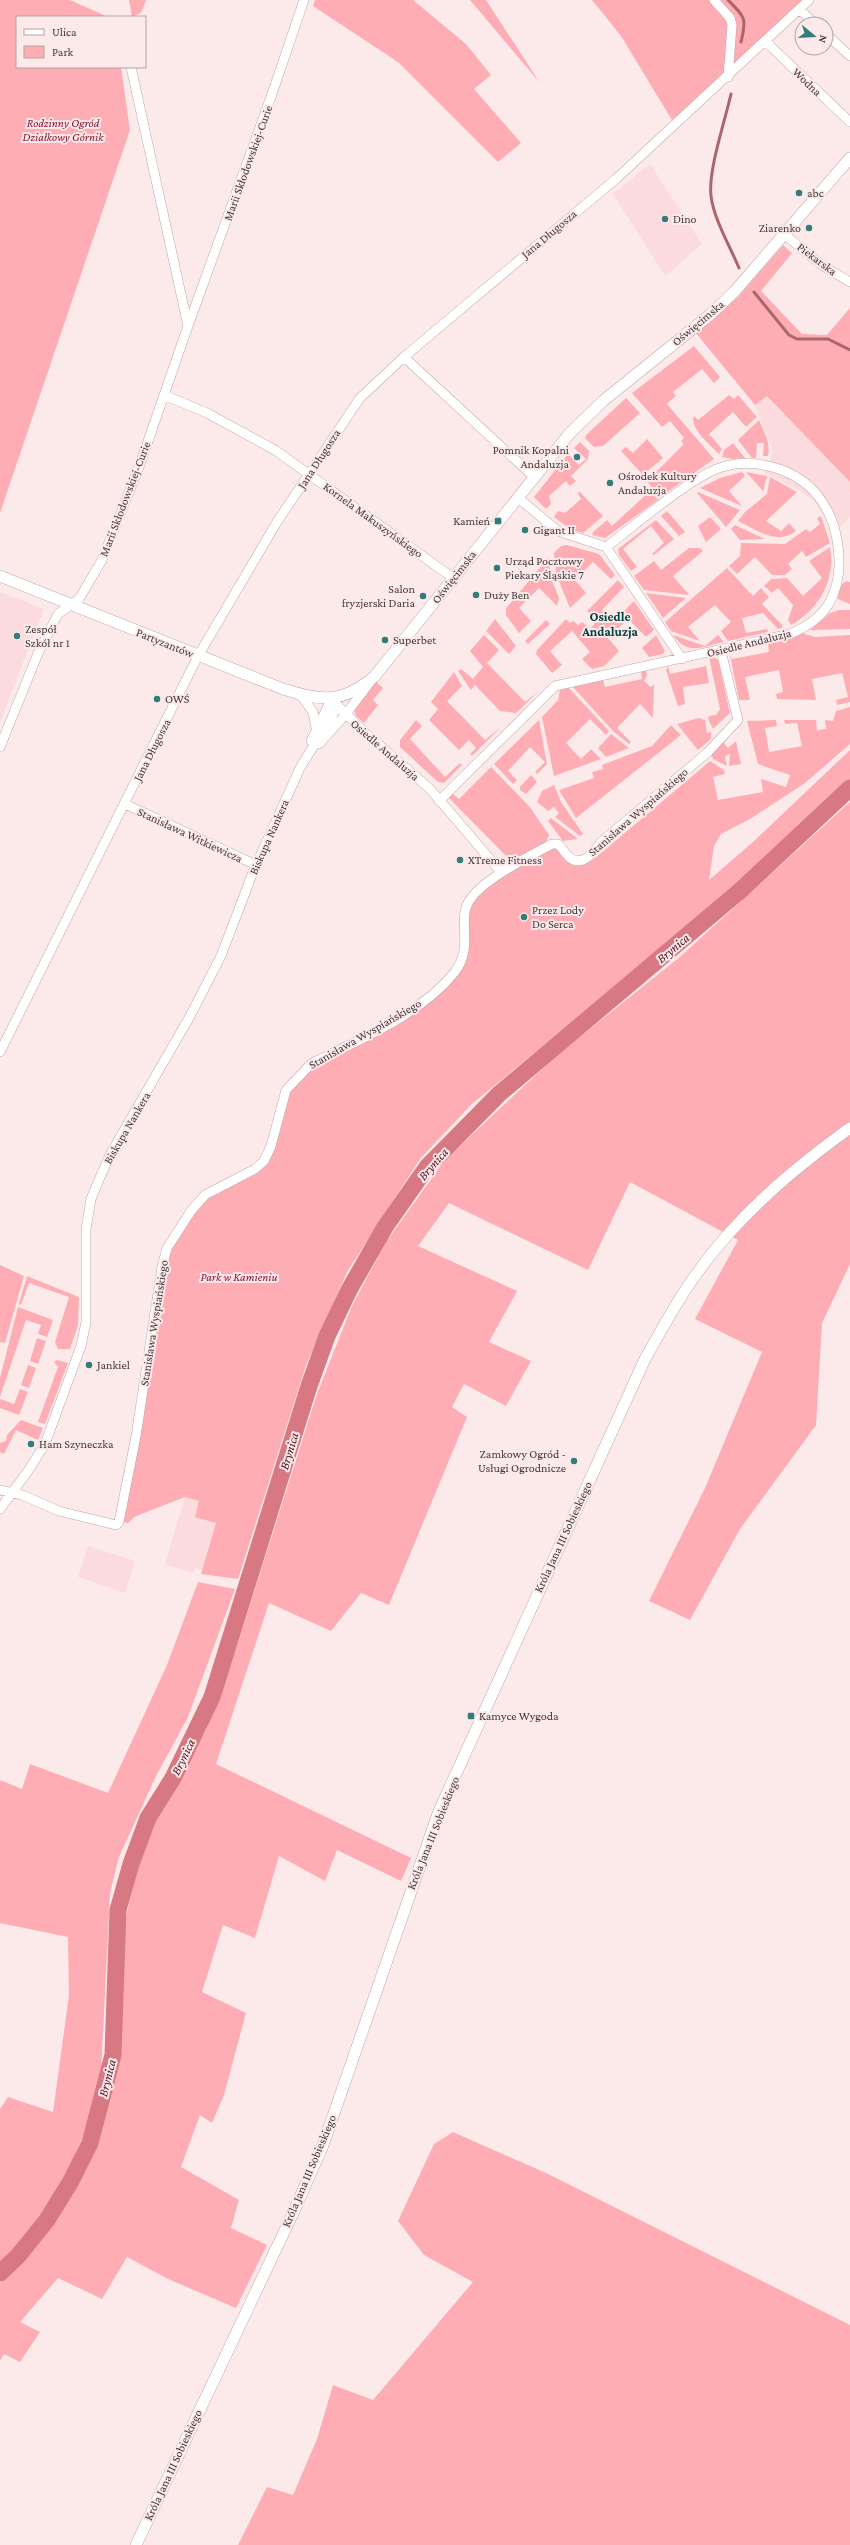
<svg xmlns="http://www.w3.org/2000/svg" width="850" height="2545" viewBox="0 0 850 2545" font-family="'Crimson Pro',serif">
<rect width="100%" height="100%" fill="#fceaeb"/>
<!-- built -->
<path fill="#fbdbdd" d="M650,164L702,244L665,276L613,194Z
M767,396L850,482V517L831,536L828,523L816,503L801,491L765,473L773,451L755,405Z
M0,592L44,609L0,722Z
M185,1497L199,1501L216,1523L202,1570L195,1568L193,1573L165,1564Z
M88,1546L135,1561L125,1593L78,1577Z"/>
<!-- green -->
<path fill="#feadb4" d="M0,0H70L108,17H17V67H121L130,130L0,513Z
M129,0H146L141,13L132,17Z
M315,0H413L466,44L491,75L474,89L521,143L498,162L398,62L313,6Z
M470,0H486L540,83Z
M592,0H804L806,2L672,120L621,36Z
M783,245L792,253L761,291L802,334L827,335L850,308V482L767,396L755,405L695,332L739,296Z
M694,346L720,377L714,383L702,369L673,392L676,396L667,404L714,459L660,497L647,481L684,444L681,441L684,438L670,421L662,427L632,393Z
M729,395L734,399L738,395L757,417L746,427L733,412L709,434L722,449L719,454C711,446 689,428 694,416L698,420Z
M626,398L640,413L603,446L594,447L585,438L586,435Z
M759,420C764,432 771,443 768,456H763L764,443H757L756,458H752L738,440Z
M647,439L663,458L643,475L621,451L626,447L633,453Z
M580,442L589,451L588,459L571,476L576,481L570,486L566,481L549,496L551,504L546,509L534,497L568,454L579,465L586,459L574,448Z
M733,443L745,458L733,459L722,457L724,450Z
M742,472L745,476L729,491L742,506L700,488L720,478Z
M746,472L767,476L763,492V491Z
M770,477L797,492L766,521L781,531L789,523L796,531C777,546 757,530 738,521L745,512L767,494Z
M579,491L603,516L583,533L570,529L554,517L558,511L565,513L581,499L578,494Z
M650,491L658,500L605,538L592,535L593,532L607,520L612,526Z
M698,492L740,510L726,527L697,493Z
M667,511L685,532L679,536L661,516Z
M821,516L830,543L806,557L802,551L788,564L792,569L785,575H772L755,557L737,574L729,566L740,556L741,543L785,544L806,529L810,532L820,524L817,518Z
M710,517L721,529L706,542L698,526Z
M656,520L674,539L654,555L652,554L664,543L651,526L623,549L637,567L631,571L619,555L618,549Z
M735,525L765,539L740,540L731,529Z
M567,545L599,554L615,575L611,579L593,562L575,580L586,593L570,608L556,574L554,553L561,546Z
M830,547C836,580 819,609 791,625L788,620L793,605L778,588L772,593L764,586L771,579L787,578L803,596L822,578L809,561Z
M689,548H700L703,551L673,576L689,595L644,590L634,576L654,561L661,570Z
M549,557L550,576L559,598L557,606L539,588L519,608L531,621L519,633L506,615V608Z
M727,568L753,596L761,588L769,597L762,604L782,625V628L778,629L763,613L742,618L746,633L767,629L768,632L728,641L721,631L731,622L715,605L688,627L700,641L671,631L665,622Z
M618,580L624,587L602,610L613,622L634,601L654,630L646,637L628,619L608,638L619,651L604,666L592,669L582,659L590,652L572,631L550,651L562,665L552,673L536,654L537,650L566,619L570,623L573,621L578,625L582,622L590,629L597,621L587,611Z
M846,581L850,582V604L838,599L839,587Z
M646,593L686,598L663,618Z
M839,610H850V629L810,630L830,613Z
M495,619L516,646L509,654L486,631Z
M546,620L550,624L528,644L525,641Z
M802,633L815,637L850,635V702L837,705L836,700L848,697L842,673L812,679L816,700L777,699L776,694L783,692L779,670L745,677L750,700H739L730,655L732,659L769,652L768,644L787,640Z
M484,635L499,650L487,663L525,702L539,691L516,713L500,711L475,685L471,690L458,671L461,669L473,679L483,667L470,651Z
M656,635L665,651L663,654L649,657L642,648Z
M673,635L705,646L718,635L724,642C701,647 688,656 673,635Z
M713,656L718,660L730,713L713,729L708,719L709,716L716,715L720,709L709,657Z
M668,666L670,674L706,666L709,683L683,687L685,704L678,706L666,670Z
M646,670L647,675L644,681L651,687L654,684L653,718L640,704L617,728L631,742L629,744L613,731L572,686L603,680L605,687L642,679L641,671Z
M454,672L462,686L447,701L485,740L501,727L472,756L470,754L476,748L469,740L459,750L429,720L438,709L431,702Z
M376,682L383,688L373,700L378,705L364,723L356,716L354,710Z
M568,687L609,731L606,735L590,719L566,743L581,759L591,749L601,759L554,776L542,717L558,700L560,690Z
M850,707V744L805,783L750,819L721,834L714,846L709,880L753,842L850,750V780L715,905L473,1103L420,1159L347,1272L306,1365L238,1579L201,1574L216,1523L195,1517L199,1501L185,1497L134,1517L128,1523L123,1522L166,1260L171,1247L205,1199L258,1170L287,1095L310,1068L409,1014L459,971C462,951 462,928 468,910C476,888 533,855 555,848L585,864L594,859L710,761L724,770L725,774L713,777L718,800L763,792L761,779L786,787L790,775L758,764L747,721L776,720L777,726L765,728L769,752L802,746L797,723L785,724L784,720H816L817,730L826,729L825,720L833,721L836,711Z
M699,718L705,720L707,733L711,732V739L698,750L677,724Z
M416,720L422,726L410,739L445,777L460,763L462,765L444,783L438,782L400,747V740Z
M539,720L547,764L537,774L535,772L545,762L530,747L508,771L517,780L513,784L494,764Z
M671,725L681,735L576,818L559,790L594,778L592,772L603,769L602,765L652,746Z
M611,734L629,748L606,757L598,748Z
M722,740L728,748L736,741L741,764L729,766L730,753L725,757L727,766L713,759L710,752Z
M491,767L529,806L549,835L546,842L512,862L448,797L452,793L459,799Z
M531,775L537,782L526,794L520,790V787Z
M554,785L561,802L583,834L580,836L555,817L559,813L554,807L548,811L537,802L542,791Z
M850,802V1264L822,1323L816,1425L740,1529L690,1620L649,1601L705,1488L762,1352L695,1319L738,1240L630,1182L588,1270L449,1203L418,1246L517,1291L489,1342L531,1361L506,1406L464,1384L452,1407L467,1417L389,1605L361,1593L331,1631L269,1603L216,1764L411,1858L401,1881L337,1850L325,1881L279,1856L255,1938L223,1925L202,1992L246,2013L224,2095L212,2123L200,2115L181,2167L239,2200L231,2228L267,2245L236,2308L168,2279L127,2257L102,2299L58,2278L20,2322L40,2332L20,2362L4,2354L0,2361V2283L21,2263L73,2194L104,2118L121,2057L125,1921L141,1854L161,1805L205,1732L236,1649L317,1394L352,1306L386,1242L445,1160L555,1057L681,956Z
M551,818L578,839L563,841L548,821Z
M0,1265L24,1276L5,1343L0,1342Z
M27,1276L79,1297L78,1325L70,1349H58L55,1342L69,1297L29,1283L21,1305L19,1304Z
M18,1307L53,1320L47,1337L38,1334L41,1325L26,1320L0,1397V1378Z
M37,1338L46,1341L38,1364L30,1361Z
M57,1360L68,1363L45,1424L38,1422L58,1367L54,1362Z
M28,1365L36,1368L29,1388L21,1385Z
M20,1389L28,1392L19,1415L0,1408V1399L14,1404Z
M21,1420L43,1428L38,1440L16,1430L4,1454L0,1452V1443L6,1441L7,1435Z
M198,1582L235,1589L188,1717L156,1776L119,1857L110,1893L101,2072L88,2125L65,2177L46,2209L22,2242L0,2264V2109L8,2097L53,2112L69,1995L68,1937L0,1923V1780L22,1789L30,1764L108,1793L167,1665Z
M453,2132L546,2173L850,2325V2545H238L267,2487L293,2495L317,2439L333,2385L373,2400L473,2282L424,2255L398,2221L434,2144Z"/>
<g fill="none" stroke-linecap="round" stroke-linejoin="round">
<!-- stream -->
<path stroke="#ab656d" stroke-width="3" d="M728,0C745,17 747,18 741,42
M731,94C725,121 708,170 711,196C714,220 730,246 739,268
M754,292L789,335L797,339H828L850,350"/>
<!-- river -->
<path stroke="#d87883" stroke-width="17" d="M0,2273L18,2256L47,2220L71,2181L90,2143L113,2055L118,1910L131,1864L148,1818L173,1778L212,1697L309,1386L327,1336L349,1290L385,1227L427,1167L499,1094L741,890L850,788"/>
<!-- minor casing -->
<g stroke="#bda7a8" stroke-width="10">
<path id="minor" d="M714,0L730,18L732,25L728,77
M800,10L815,24
M826,34L850,56
M766,42L850,122
M784,234L823,266L850,282
M188,326L272,94L304,0
M404,357L533,476
M164,395L207,413L275,450L453,578
M517,497L558,531L606,547L682,659
M300,694L313,712L316,728
M335,703L363,731L430,789L501,872
M311,741L332,698
M319,744L345,715L370,682
M0,747L39,651L58,614L79,599L102,560L139,467L188,326L131,67
M439,801L555,686L790,634C804,628 819,619 828,605C847,575 840,523 818,496C797,469 755,457 722,467C692,476 633,527 606,547
M125,804L256,865
M0,1052L198,656L277,522L360,398L404,357L617,178L809,0
M0,1490L22,1495L59,1511L116,1525L119,1522L136,1436L162,1267L167,1248L191,1211L205,1195L255,1169L264,1161L271,1146L286,1090L311,1064C359,1039 419,1016 454,973C474,949 458,921 468,903C479,881 530,856 552,844H558C562,848 565,853 569,857C582,868 593,853 600,843L707,753L738,720L721,651
M0,1509L28,1471L45,1444L81,1346L86,1322V1229L91,1199L98,1182L111,1153L189,1018L221,956L253,872L300,768L337,708"/>
</g>
<!-- tertiary casing -->
<g stroke="#bda7a8" stroke-width="12">
<path id="tertiary" d="M0,576L283,689C322,701 341,704 374,677L570,433L603,401L711,314L735,291L850,158
M136,2545L294,2211L323,2145L439,1811L645,1359C661,1331 676,1302 695,1276C736,1217 792,1170 850,1128"/>
</g>
<!-- minor -->
<use href="#minor" stroke="#fff" stroke-width="9"/>
<!-- tertiary -->
<use href="#tertiary" stroke="#fff" stroke-width="11"/>
</g>
<!-- markers -->
<g fill="#337c7b" stroke="#fceaeb" stroke-width="1.5">
<circle cx="799" cy="193" r="4"/>
<circle cx="665" cy="219" r="4"/>
<circle cx="809" cy="228" r="4"/>
<circle cx="577" cy="457" r="4"/>
<circle cx="610" cy="483" r="4"/>
<rect x="494" y="517" width="8" height="8" rx="2"/>
<circle cx="525" cy="530" r="4"/>
<circle cx="497" cy="568" r="4"/>
<circle cx="476" cy="595" r="4"/>
<circle cx="423" cy="596" r="4"/>
<circle cx="17" cy="636" r="4"/>
<circle cx="385" cy="640" r="4"/>
<circle cx="157" cy="699" r="4"/>
<circle cx="460" cy="860" r="4"/>
<circle cx="524" cy="917" r="4"/>
<circle cx="89" cy="1365" r="4"/>
<circle cx="31" cy="1444" r="4"/>
<circle cx="574" cy="1461" r="4"/>
<rect x="467" y="1712" width="8" height="8" rx="2"/>
</g>
<g text-anchor="middle" dominant-baseline="central" stroke-width="4" stroke-linejoin="round" paint-order="stroke">
<!-- street labels -->
<g font-size="12" fill="#43393a" stroke="#fceaeb">
<text transform="translate(807 82) rotate(44)">Wodna</text>
<text transform="translate(248 163) rotate(-70)">Marii Skłodowskiej-Curie</text>
<text transform="translate(549 234) rotate(-40)">Jana Długosza</text>
<text transform="translate(817 259) rotate(37)">Piekarska</text>
<text transform="translate(698 323) rotate(-40)">Oświęcimska</text>
<text transform="translate(319 459) rotate(-57)">Jana Długosza</text>
<text transform="translate(125 499) rotate(-69)">Marii Skłodowskiej-Curie</text>
<text transform="translate(373 520) rotate(36)">Kornela Makuszyńskiego</text>
<text transform="translate(454 577) rotate(-52)">Oświęcimska</text>
<text transform="translate(165 643) rotate(22)">Partyzantów</text>
<text transform="translate(749 643) rotate(-14)">Osiedle Andaluzja</text>
<text transform="translate(152 750) rotate(-63)">Jana Długosza</text>
<text transform="translate(385 750) rotate(41)">Osiedle Andaluzja</text>
<text transform="translate(638 812) rotate(-41)">Stanisława Wyspiańskiego</text>
<text transform="translate(190 835) rotate(25)">Stanisława Witkiewicza</text>
<text transform="translate(269 837) rotate(-66)">Biskupa Nankera</text>
<text transform="translate(365 1034) rotate(-30)">Stanisława Wyspiańskiego</text>
<text transform="translate(127 1128) rotate(-60)">Biskupa Nankera</text>
<text transform="translate(154 1323) rotate(-81)">Stanisława Wyspiańskiego</text>
<text transform="translate(563 1537) rotate(-65)">Króla Jana III Sobieskiego</text>
<text transform="translate(433 1833) rotate(-68)">Króla Jana III Sobieskiego</text>
<text transform="translate(309 2171) rotate(-67)">Króla Jana III Sobieskiego</text>
<text transform="translate(173 2465) rotate(-65)">Króla Jana III Sobieskiego</text>
</g>
<!-- park labels -->
<g font-size="12" font-style="italic" fill="#871131" stroke="#fceaeb">
<text x="63" y="123">Rodzinny Ogród<tspan x="63" dy="14">Działkowy Górnik</tspan></text>
<text x="239" y="1277">Park w Kamieniu</text>
</g>
<!-- poi labels -->
<g font-size="12" fill="#43393a" stroke="#fceaeb" text-anchor="start">
<text x="807" y="193">abc</text>
<text x="673" y="219">Dino</text>
<text x="801" y="228" text-anchor="end">Ziarenko</text>
<text x="569" y="450" text-anchor="end">Pomnik Kopalni<tspan x="569" dy="14">Andaluzja</tspan></text>
<text x="618" y="476">Ośrodek Kultury<tspan x="618" dy="14">Andaluzja</tspan></text>
<text x="490" y="521" text-anchor="end">Kamień</text>
<text x="533" y="530">Gigant II</text>
<text x="505" y="561">Urząd Pocztowy<tspan x="505" dy="14">Piekary Śląskie 7</tspan></text>
<text x="415" y="589" text-anchor="end">Salon<tspan x="415" dy="14">fryzjerski Daria</tspan></text>
<text x="484" y="595">Duży Ben</text>
<text x="25" y="629">Zespół<tspan x="25" dy="14">Szkół nr 1</tspan></text>
<text x="393" y="640">Superbet</text>
<text x="165" y="699">OWŚ</text>
<text x="468" y="860">XTreme Fitness</text>
<text x="532" y="910">Przez Lody<tspan x="532" dy="14">Do Serca</tspan></text>
<text x="97" y="1365">Jankiel</text>
<text x="39" y="1444">Ham Szyneczka</text>
<text x="566" y="1454" text-anchor="end">Zamkowy Ogród -<tspan x="566" dy="14">Usługi Ogrodnicze</tspan></text>
<text x="479" y="1716">Kamyce Wygoda</text>
</g>
<!-- neighbourhood labels -->
<g font-size="13" font-weight="bold" fill="#004342" stroke="#fceaeb">
<text x="610" y="616">Osiedle<tspan x="610" dy="15">Andaluzja</tspan></text>
</g>
<!-- water labels -->
<g font-size="13" font-style="italic" fill="#4d101c" stroke="#fceaeb">
<text transform="translate(673 948) rotate(-40)">Brynica</text>
<text transform="translate(433 1164) rotate(-49)">Brynica</text>
<text transform="translate(289 1451) rotate(-73)">Brynica</text>
<text transform="translate(183 1757) rotate(-64)">Brynica</text>
<text transform="translate(107 2078) rotate(-76)">Brynica</text>
</g>
</g>
<!-- legend -->
<rect x="16" y="16" width="130" height="52" fill="#fceaeb" stroke="#b2a3a4"/>
<rect x="24" y="29" width="20" height="6" fill="#ffffff" stroke="#b2a3a4"/>
<text x="52" y="36" font-size="12" fill="#43393a">Ulica</text>
<rect x="24" y="46" width="20" height="12" fill="#feadb4" stroke="#b2a3a4"/>
<text x="52" y="56" font-size="12" fill="#43393a">Park</text>
<!-- north arrow -->
<g transform="translate(814 36) rotate(108)"><circle r="19" fill="#fceaeb" stroke="#b2a3a4"/>
<path d="M0-3L7 15L0 10L-7 15Z" fill="#337c7b"/>
<text y="-6" font-size="11" font-weight="bold" text-anchor="middle" fill="#43393a">N</text>
</g>
</svg>
